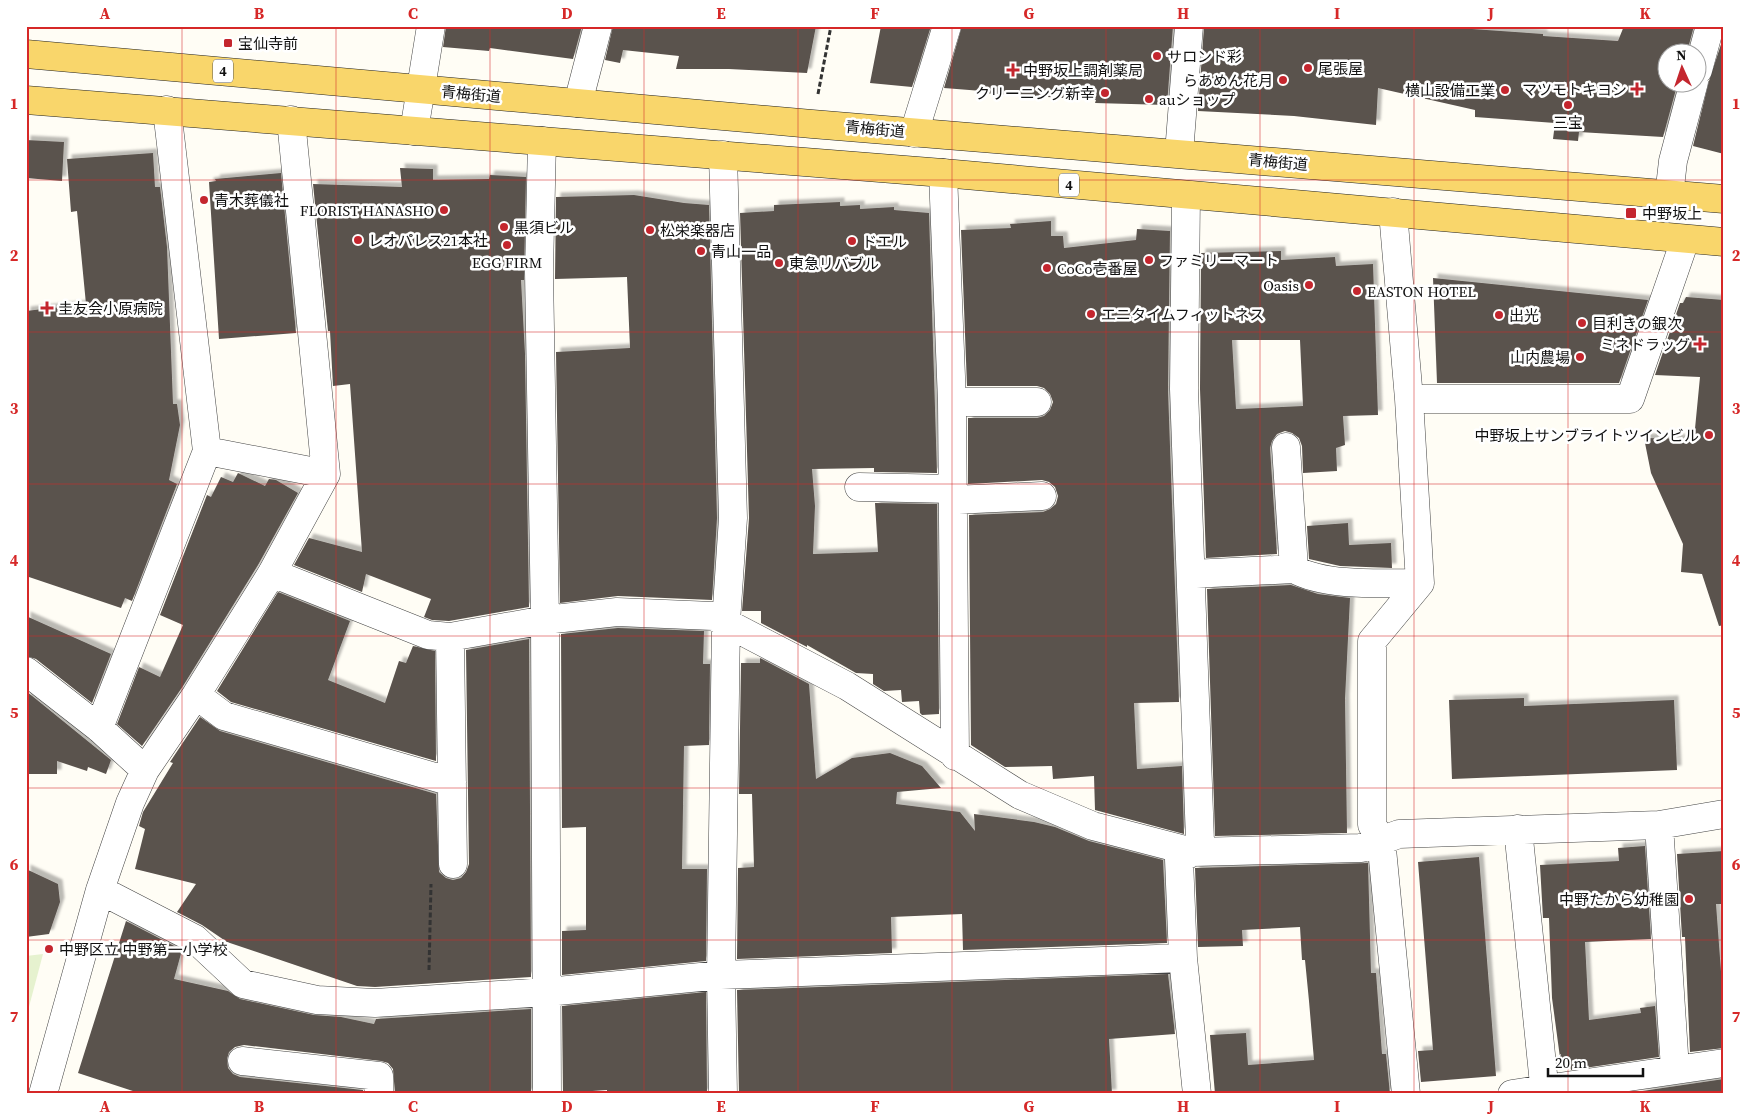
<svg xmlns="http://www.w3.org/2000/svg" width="1750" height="1120" viewBox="0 0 1750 1120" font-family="'Source Serif 4','Noto Sans JP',serif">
<defs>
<filter id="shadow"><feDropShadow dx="4.5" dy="-4.5" stdDeviation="1" flood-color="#0004"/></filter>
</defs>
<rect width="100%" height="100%" fill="#fffdf5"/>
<!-- pitch -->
<path fill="#e6f2cf" d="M43,954L26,1018V956Z"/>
<!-- building -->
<path fill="#5a524d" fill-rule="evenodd" filter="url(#shadow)" d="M446,26H582L573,59L490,48L489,51L443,47Z
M613,26H816L807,73L729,69H676L679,56L623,50L620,63L605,60Z
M881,26H931L912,87L870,83Z
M962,26H1173L1167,105L1095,103L1096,100L981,93L982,91L944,88Z
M1204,26H1472V29L1543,34V36L1618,41L1624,26H1694L1687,52H1668V82H1678L1663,137L1579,132L1578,141L1553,139L1555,123L1475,117V110L1378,88L1376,125L1294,116L1198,111Z
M1724,35V154L1693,146L1709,81Z
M26,140L64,142L62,181L26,178Z
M153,153L155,187H160L167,247L173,404H177L180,425L169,480L177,484L132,601L125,598L121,608L26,576V311L86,304L77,211L71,212L67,159Z
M400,168L433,169V180L489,179L490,175L526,177L524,280H521L525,354L529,607L449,621L432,620L424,617L431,599L366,574L362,592L294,565L309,538L362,552L350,384L333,386L330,331H328L313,184L402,187Z
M281,173L296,333L219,339L209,182L216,181L215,179Z
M634,195L684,203L709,205L717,518L712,600L618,596L560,603L556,352L630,348L627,277L555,279L556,197Z
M840,202V206L860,205V209L894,207V210L929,213L937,473L874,472V468L812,469L815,506L813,554L878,552L875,503L937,504L939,714L922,715L920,713L919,701L902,702L901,690L884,691L873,684V674L856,673L807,645V647L761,623V611H742L749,518L740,213L774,211V205Z
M1051,221V236H1063L1064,248L1136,240L1137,229L1170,231L1168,390L1179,702L1134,703L1137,769L1182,766L1184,834L1095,810L1094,776L1053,779L1052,766L1005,767L971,745L969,515L1043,512L1050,509L1056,504L1058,496L1055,487L1049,482L1042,480L968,484V418H1037L1044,416L1050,410L1053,402L1050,394L1044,388L1037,386H967L961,230L1011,228L1010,224Z
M1281,251V260L1335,257L1336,266L1373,264L1378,415L1343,416L1345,445L1336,448L1337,471L1303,473L1302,446L1299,438L1292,433L1285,431L1277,434L1272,441L1270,448L1277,554L1206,558L1200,389L1201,253ZM1232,340H1300L1303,406L1236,409Z
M1433,278L1648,300L1619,383H1437Z
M1686,297L1724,300V625L1719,626L1702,574L1681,572L1683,544L1651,473L1644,438L1694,439L1700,377L1655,375L1680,303H1683Z
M238,473L265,486L269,479L276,480L298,493L258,565L183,686L142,746L117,724L139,667L160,677L183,625L160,615L207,495L211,497L221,477L233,482Z
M1348,523L1349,545L1391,543L1392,568L1340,566L1309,559L1307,526Z
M1291,585L1318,594L1350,598L1345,699L1347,833L1215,836L1207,589Z
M278,592L350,621L328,680L385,703L399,661L406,663L413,646L435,651L436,761L231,702L217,691Z
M26,616L111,654L92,703L36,659L26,656Z
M618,628L704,631L703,664H710L709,745L684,746L682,869H707L706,961L562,975V931L586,930V827L562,828L561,634Z
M529,639L531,977L375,987L357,986L227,942L202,925L177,912L196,884L135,869L145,829L139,826L143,812L173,763L170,762L200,717L220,731L436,794L439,872L446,878L453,880L461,878L466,872L469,864L466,650Z
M760,658L809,684L816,779L852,758L890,753L922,766L941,788L897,792L896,804L960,812L975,831L974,814L1034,822L1055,827L1089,841L1163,860L1167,943L963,950L962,914L891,917L892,953L737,959L738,868L754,867L752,794H739L741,663H760Z
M26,691L111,760L106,774L88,767L87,771L57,761V774H26Z
M1524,698V706L1674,700L1677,770L1452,779L1449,700Z
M1645,846L1651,939L1585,942L1589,1020L1641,1013L1640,1008L1655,1006L1659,1057L1571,1070L1570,1063L1561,1065L1552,998L1549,918H1543L1540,865L1619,861L1618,848Z
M1724,851V904H1716L1724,1012V1048L1690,1052L1685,937H1682L1677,854Z
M1479,857L1496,1076L1421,1082L1418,1051L1433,1050L1418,862Z
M1368,863L1371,973H1376L1382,1054H1386L1390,1094H1215L1210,1035L1246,1033L1248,1065L1314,1060L1309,1001L1305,960H1302L1300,927L1242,930L1243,946L1198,947L1195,868Z
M26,869L58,884L60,902L49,934L26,937Z
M126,921L182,950L174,979L228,991L240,999L314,1015L341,1017L374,1024L376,1019L531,1009V1094H395L393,1069L388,1063L381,1061L244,1045L235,1047L229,1052L227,1059L228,1068L233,1074L240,1077L363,1090V1094H142L78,1073Z
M1168,974L1175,1034L1109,1039L1112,1094H739L737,990Z
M706,992L707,1094H607V1090L563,1093L562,1006Z
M1724,1079V1094H1622Z"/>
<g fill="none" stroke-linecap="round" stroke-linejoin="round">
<!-- minor casing -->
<g stroke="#444" stroke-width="29">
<path id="minor" d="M1698,70L1710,26
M578,103L598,26
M414,131L431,26
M914,133L947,26
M542,141L539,272L545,620L547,1094
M1179,153L1189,26
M943,173L952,402L955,756
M1669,196L1673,161L1694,82
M1393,212L1409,399L1420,583L1372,641V825L1381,839L1406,1094
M1409,399H1630L1685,240
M952,402H1037
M1286,447L1294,569
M207,451L326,474
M859,487L953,489
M953,500L1042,496
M272,573L428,635L450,637L545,620L617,612L713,616L847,686L1020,795L1093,826L1193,852L1361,848L1399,834L1659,825L1724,814
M1191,574L1294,569C1325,587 1384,583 1420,583
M450,637L453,864
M26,671L99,728L145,770
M196,695L224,716L452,782
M99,728L207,451L167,110
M1659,825L1675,1069
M1518,829L1545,1094
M100,890L195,939L243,984L317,1000L375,1003L547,992L721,975L1183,958L1197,1094
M1183,958L1179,859L1193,852L1200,841L1184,389L1186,195
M242,1061L379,1076V1094
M43,1094L100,890L130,803L145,770L196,695L272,573L326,474L291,120
M723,1094L721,975L726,622L733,518L723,155
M1512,1094L1724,1063"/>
</g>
<!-- major casing -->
<g stroke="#222" stroke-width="29">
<path id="major" d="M26,54L812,124L1724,199
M26,100L943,173L1724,242"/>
</g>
<!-- path -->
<path stroke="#333" stroke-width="3" stroke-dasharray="5 2.5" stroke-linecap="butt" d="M818,94L831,26
M429,970L431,884"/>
<!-- minor -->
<use href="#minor" stroke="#fff" stroke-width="28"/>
<!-- major -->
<use href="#major" stroke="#f9d66b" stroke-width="28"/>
</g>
<!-- grid -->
<path fill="none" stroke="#d62828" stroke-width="1" stroke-opacity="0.55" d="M182,26V1094M336,26V1094M490,26V1094M644,26V1094M798,26V1094M952,26V1094M1106,26V1094M1260,26V1094M1414,26V1094M1568,26V1094M26,180H1724M26,332H1724M26,484H1724M26,636H1724M26,788H1724M26,940H1724"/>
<!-- markers -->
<g fill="#c4262e" stroke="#fff" stroke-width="2">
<rect x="223" y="38" width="10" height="10" rx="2.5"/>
<circle cx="1157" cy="56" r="5"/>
<circle cx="1308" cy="68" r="5"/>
<path d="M1010.5 62.5h5v5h5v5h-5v5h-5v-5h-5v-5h5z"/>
<circle cx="1283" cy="80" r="5"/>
<path d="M1634.5 81.5h5v5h5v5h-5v5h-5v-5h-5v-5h5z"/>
<circle cx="1505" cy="90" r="5"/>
<circle cx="1105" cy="93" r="5"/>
<circle cx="1149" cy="99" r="5"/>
<circle cx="1568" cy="105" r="5"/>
<circle cx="204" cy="200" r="5"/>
<circle cx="444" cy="210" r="5"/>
<rect x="1625" y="207" width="12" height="12" rx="2.5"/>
<circle cx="504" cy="227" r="5"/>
<circle cx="650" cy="230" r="5"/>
<circle cx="358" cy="240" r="5"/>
<circle cx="852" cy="241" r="5"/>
<circle cx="507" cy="245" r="5"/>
<circle cx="701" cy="251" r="5"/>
<circle cx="1149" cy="260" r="5"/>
<circle cx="779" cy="263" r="5"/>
<circle cx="1047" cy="268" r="5"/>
<circle cx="1309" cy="285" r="5"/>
<circle cx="1357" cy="291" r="5"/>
<path d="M44.5 300.5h5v5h5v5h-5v5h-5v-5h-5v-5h5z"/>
<circle cx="1091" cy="314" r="5"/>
<circle cx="1499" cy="315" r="5"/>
<circle cx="1582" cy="323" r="5"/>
<path d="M1697.5 336.5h5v5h5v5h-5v5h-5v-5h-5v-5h5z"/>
<circle cx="1580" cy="357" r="5"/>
<circle cx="1709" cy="435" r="5"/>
<circle cx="1689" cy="899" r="5"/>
<circle cx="49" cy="949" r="5"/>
</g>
<g text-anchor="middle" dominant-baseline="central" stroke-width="5" stroke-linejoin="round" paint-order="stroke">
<!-- shield labels -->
<g fill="#fff" stroke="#585858" stroke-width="1">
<rect x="213" y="59.5" width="20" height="23" rx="4"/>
<rect x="1059" y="173.5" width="20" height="23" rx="4"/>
</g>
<g font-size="14" font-weight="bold" fill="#111">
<text x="223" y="71">4</text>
<text x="1069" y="185">4</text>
</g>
<!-- poi labels -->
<g font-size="15" fill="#111" stroke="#fff" text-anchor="start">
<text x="238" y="43">宝仙寺前</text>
<text x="1167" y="56">サロンド彩</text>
<text x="1318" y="68">尾張屋</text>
<text x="1023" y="70">中野坂上調剤薬局</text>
<text x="1273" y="80" text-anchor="end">らあめん花月</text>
<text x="1627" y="89" text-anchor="end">マツモトキヨシ</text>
<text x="1495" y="90" text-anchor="end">横山設備工業</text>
<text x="1095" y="93" text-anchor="end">クリーニング新幸</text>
<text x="1159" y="99">auショップ</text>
<text x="1568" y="122" text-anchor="middle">三宝</text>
<text x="214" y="200">青木葬儀社</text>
<text x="434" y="210" text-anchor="end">FLORIST HANASHO</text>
<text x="1642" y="213">中野坂上</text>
<text x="514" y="227">黒須ビル</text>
<text x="660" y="230">松栄楽器店</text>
<text x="368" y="240">レオパレス21本社</text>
<text x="862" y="241">ドエル</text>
<text x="711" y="251">青山一品</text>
<text x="1159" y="260">ファミリーマート</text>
<text x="507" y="262" text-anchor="middle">EGG FIRM</text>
<text x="789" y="263">東急リバブル</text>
<text x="1057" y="268">CoCo壱番屋</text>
<text x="1299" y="285" text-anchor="end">Oasis</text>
<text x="1367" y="291">EASTON HOTEL</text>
<text x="58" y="308">圭友会小原病院</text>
<text x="1101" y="314">エニタイムフィットネス</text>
<text x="1509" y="315">出光</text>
<text x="1592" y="323">目利きの銀次</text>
<text x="1690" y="344" text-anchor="end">ミネドラッグ</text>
<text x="1570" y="357" text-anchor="end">山内農場</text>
<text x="1699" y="435" text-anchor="end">中野坂上サンブライトツインビル</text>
<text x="1679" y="899" text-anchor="end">中野たから幼稚園</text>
<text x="59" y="949">中野区立 中野第一小学校</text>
</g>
<!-- street labels -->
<g font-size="15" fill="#111" stroke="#fff">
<text transform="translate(471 94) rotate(5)">青梅街道</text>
<text transform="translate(875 129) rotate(5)">青梅街道</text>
<text transform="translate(1278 162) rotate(5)">青梅街道</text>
</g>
</g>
<!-- border -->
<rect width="1750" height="1120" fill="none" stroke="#ffffff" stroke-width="55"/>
<!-- north arrow -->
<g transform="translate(1682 68) rotate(357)"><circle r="24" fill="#ffffff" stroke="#a0a0a0"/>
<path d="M0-4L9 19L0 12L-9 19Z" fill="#c4262e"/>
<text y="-8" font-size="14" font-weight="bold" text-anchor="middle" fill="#111111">N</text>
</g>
<!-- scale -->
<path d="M1548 1068v8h95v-8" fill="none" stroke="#111111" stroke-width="2.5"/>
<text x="1555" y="1068" font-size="15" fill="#111111" stroke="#ffffff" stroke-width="4" paint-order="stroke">20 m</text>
<rect x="28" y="28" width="1694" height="1064" fill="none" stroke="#d62828" stroke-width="2"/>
<g font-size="16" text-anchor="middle" font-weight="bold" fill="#d62828">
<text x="105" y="19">A</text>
<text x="259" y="19">B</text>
<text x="413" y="19">C</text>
<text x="567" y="19">D</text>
<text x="721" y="19">E</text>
<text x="875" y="19">F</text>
<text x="1029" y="19">G</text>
<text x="1183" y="19">H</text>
<text x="1337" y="19">I</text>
<text x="1491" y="19">J</text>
<text x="1645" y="19">K</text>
<text x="14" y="109">1</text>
<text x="1736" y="109">1</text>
<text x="14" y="261">2</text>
<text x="1736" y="261">2</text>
<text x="14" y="414">3</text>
<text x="1736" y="414">3</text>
<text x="14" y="566">4</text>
<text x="1736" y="566">4</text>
<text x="14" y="718">5</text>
<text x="1736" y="718">5</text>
<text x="14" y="870">6</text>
<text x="1736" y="870">6</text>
<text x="14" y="1022">7</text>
<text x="1736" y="1022">7</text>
<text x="105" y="1112">A</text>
<text x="259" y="1112">B</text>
<text x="413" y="1112">C</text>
<text x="567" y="1112">D</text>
<text x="721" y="1112">E</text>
<text x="875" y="1112">F</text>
<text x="1029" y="1112">G</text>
<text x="1183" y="1112">H</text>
<text x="1337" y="1112">I</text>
<text x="1491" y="1112">J</text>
<text x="1645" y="1112">K</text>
</g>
</svg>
